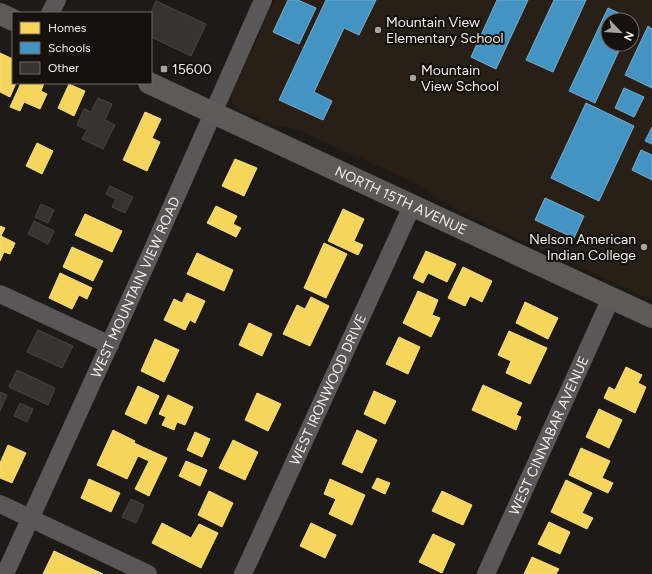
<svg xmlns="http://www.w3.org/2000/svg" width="652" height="574" viewBox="0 0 652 574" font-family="Figtree,sans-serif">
<rect width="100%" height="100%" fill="#1d1a18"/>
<!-- built -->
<path fill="#281f16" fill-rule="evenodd" d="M275,0H652V300L455,210L416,183L298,130L269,124L239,110L232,102V93ZM608,20H632V44H608Z"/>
<!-- homes -->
<path fill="#f6d55c" stroke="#f4dc87" d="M0,53L13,59V83H16L10,97L0,92Z
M21,83H44L41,91L47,94L40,109L24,102L20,111L10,107Z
M69,84L85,91L74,116L58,108Z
M145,112L161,119L152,138L160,142L147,171L123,160Z
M37,143L53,151L42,174L26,166Z
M235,159L257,168L244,196L222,186Z
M216,206L237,216L233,224L241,228L236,237L207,223Z
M343,209L364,219L354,241L363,245L358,255L328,241Z
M85,214L122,231L112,252L75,235Z
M0,226L5,228L1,236L15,243L10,254L4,252L0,261Z
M324,243L347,254L326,298L304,288Z
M72,247L103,261L93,281L63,267Z
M426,251L456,264L447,282L428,273L423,283L413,278Z
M197,253L233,270L224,291L187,274Z
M463,267L492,281L482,302L470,296L465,306L448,298Z
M60,273L92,288L87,299L79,295L72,309L49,298Z
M418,291L438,300L432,315L440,318L431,337L403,323Z
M187,293L205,301L195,323L190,320L185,330L164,320L174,299L182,303Z
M311,297L329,306L310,346L283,334L297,305L305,309Z
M525,302L558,318L548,339L516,323Z
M249,323L272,334L262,356L239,345Z
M509,331L547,348L530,384L506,373L511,361L498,355Z
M399,337L420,347L408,374L386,364Z
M155,339L179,350L164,382L141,371Z
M626,367L642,375L638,383L646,387L635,413L604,398L609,387L615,390Z
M483,385L522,403L516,415L521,417L516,430L472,410Z
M138,386L159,396L146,424L125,414Z
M374,391L396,401L385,424L364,414Z
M257,393L281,404L268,431L245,420Z
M168,395L193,407L185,425L177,422L174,430L162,425L166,417L159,414Z
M599,409L622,420L609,448L586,437Z
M113,430L135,441L134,443L167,458L149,496L135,489L149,461L138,456L127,479L97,465Z
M357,430L377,440L362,473L342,464Z
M195,432L210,439L202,457L187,450Z
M233,440L258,452L245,480L219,468Z
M8,445L26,453L12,483L0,478V463Z
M581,448L610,461L602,478L613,483L608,493L569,475Z
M186,461L207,470L200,486L179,476Z
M377,478L390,483L385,494L372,488Z
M89,479L120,493L111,512L81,498Z
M330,479L365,495L352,525L329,514L336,499L324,494Z
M566,480L592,493L582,513L593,518L587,529L551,512Z
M209,491L233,503L222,527L198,515Z
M442,491L472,505L463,525L432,511Z
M549,522L570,532L560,554L538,544Z
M162,523L191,538L199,524L218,533L201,568L152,543Z
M311,523L336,535L325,558L300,546Z
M433,534L455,544L442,573L419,562Z
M54,551L103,574H43Z
M532,557L559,569L556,574H524Z"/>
<!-- schools -->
<path fill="#4393c3" stroke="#77aecf" d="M288,0H298L316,8L299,44L273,32Z
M326,0H376L359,35L344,28L314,92L332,101L323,120L279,100Z
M497,0H528L496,69L471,57Z
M554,0H586L553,72L526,60Z
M608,8L634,20L632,23V20H608V44H622L595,103L569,91Z
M648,26L652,29V88L625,75Z
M624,88L644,97L634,117L615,108Z
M586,103L634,126L599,201L551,178Z
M652,127V144L645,141Z
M641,150L652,155V180L632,170Z
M545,198L584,216L574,238L535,220Z"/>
<!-- building -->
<path fill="#363331" stroke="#484643" d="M156,1L206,24L191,56L151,37V13Z
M98,98L112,104L105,120L115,125L103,149L82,139L87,130L77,125L84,109L91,112Z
M110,186L133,197L125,213L112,207L116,199L106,194Z
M41,204L54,210L48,223L35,217Z
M34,221L54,231L48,244L28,234Z
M38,330L73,346L62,368L27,352Z
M17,370L55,388L48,405L9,387Z
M0,392L7,395L0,411Z
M20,403L33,409L27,422L14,416Z
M131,499L144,505L136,523L122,517Z"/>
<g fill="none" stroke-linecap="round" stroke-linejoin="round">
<!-- street -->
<g stroke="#595757" stroke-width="18">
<path d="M50,13L57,0"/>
<path d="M0,294L110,345"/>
<path d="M0,504L148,574"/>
<path id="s1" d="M5,574L148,260L263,0"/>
<path id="s2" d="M243,574L412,206"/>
<path id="s3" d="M486,574L611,298"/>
</g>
<!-- secondary -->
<g stroke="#5c5b59" stroke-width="22">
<path d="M0,14L13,20"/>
<path id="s4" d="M149,83L652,317"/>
</g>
</g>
<!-- markers -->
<g fill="#a7a3a0" stroke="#16110c" stroke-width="1.5">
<circle cx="378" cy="30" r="4"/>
<rect x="160" y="65" width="8" height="8" rx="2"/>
<circle cx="413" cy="78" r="4"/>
<circle cx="644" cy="247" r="4"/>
</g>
<g text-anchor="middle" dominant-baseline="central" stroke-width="4" stroke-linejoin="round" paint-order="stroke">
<!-- poi labels -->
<g font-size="14" fill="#f1edea" stroke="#16110c" text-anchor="start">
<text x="386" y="22">Mountain View<tspan x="386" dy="16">Elementary School</tspan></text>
<text x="172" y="69">15600</text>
<text x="421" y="70">Mountain<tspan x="421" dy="16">View School</tspan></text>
<text x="636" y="239" text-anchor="end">Nelson American<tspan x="636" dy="16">Indian College</tspan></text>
</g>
<!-- street labels -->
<g font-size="14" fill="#f1edea" stroke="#16110c">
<text stroke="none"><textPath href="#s4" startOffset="278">NORTH 15TH AVENUE</textPath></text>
<text stroke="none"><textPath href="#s1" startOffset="315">WEST MOUNTAIN VIEW ROAD</textPath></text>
<text stroke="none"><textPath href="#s2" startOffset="203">WEST IRONWOOD DRIVE</textPath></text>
<text stroke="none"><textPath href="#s3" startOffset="152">WEST CINNABAR AVENUE</textPath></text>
</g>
</g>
<!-- legend -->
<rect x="12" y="12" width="140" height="72" fill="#16110c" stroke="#6e6965"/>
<rect x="20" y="22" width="20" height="12" fill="#f6d55c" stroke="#6e6965"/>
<text x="48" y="32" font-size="12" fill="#f1edea">Homes</text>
<rect x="20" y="42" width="20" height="12" fill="#4393c3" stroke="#6e6965"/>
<text x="48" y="52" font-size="12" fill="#f1edea">Schools</text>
<rect x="20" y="62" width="20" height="12" fill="#363331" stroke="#6e6965"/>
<text x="48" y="72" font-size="12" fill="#f1edea">Other</text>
<!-- north arrow -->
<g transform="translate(620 32) rotate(115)"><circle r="19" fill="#16110c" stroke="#6e6965"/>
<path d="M0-3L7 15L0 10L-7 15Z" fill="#a7a3a0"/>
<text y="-6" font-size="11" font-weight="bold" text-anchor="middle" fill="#f1edea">N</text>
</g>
</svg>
